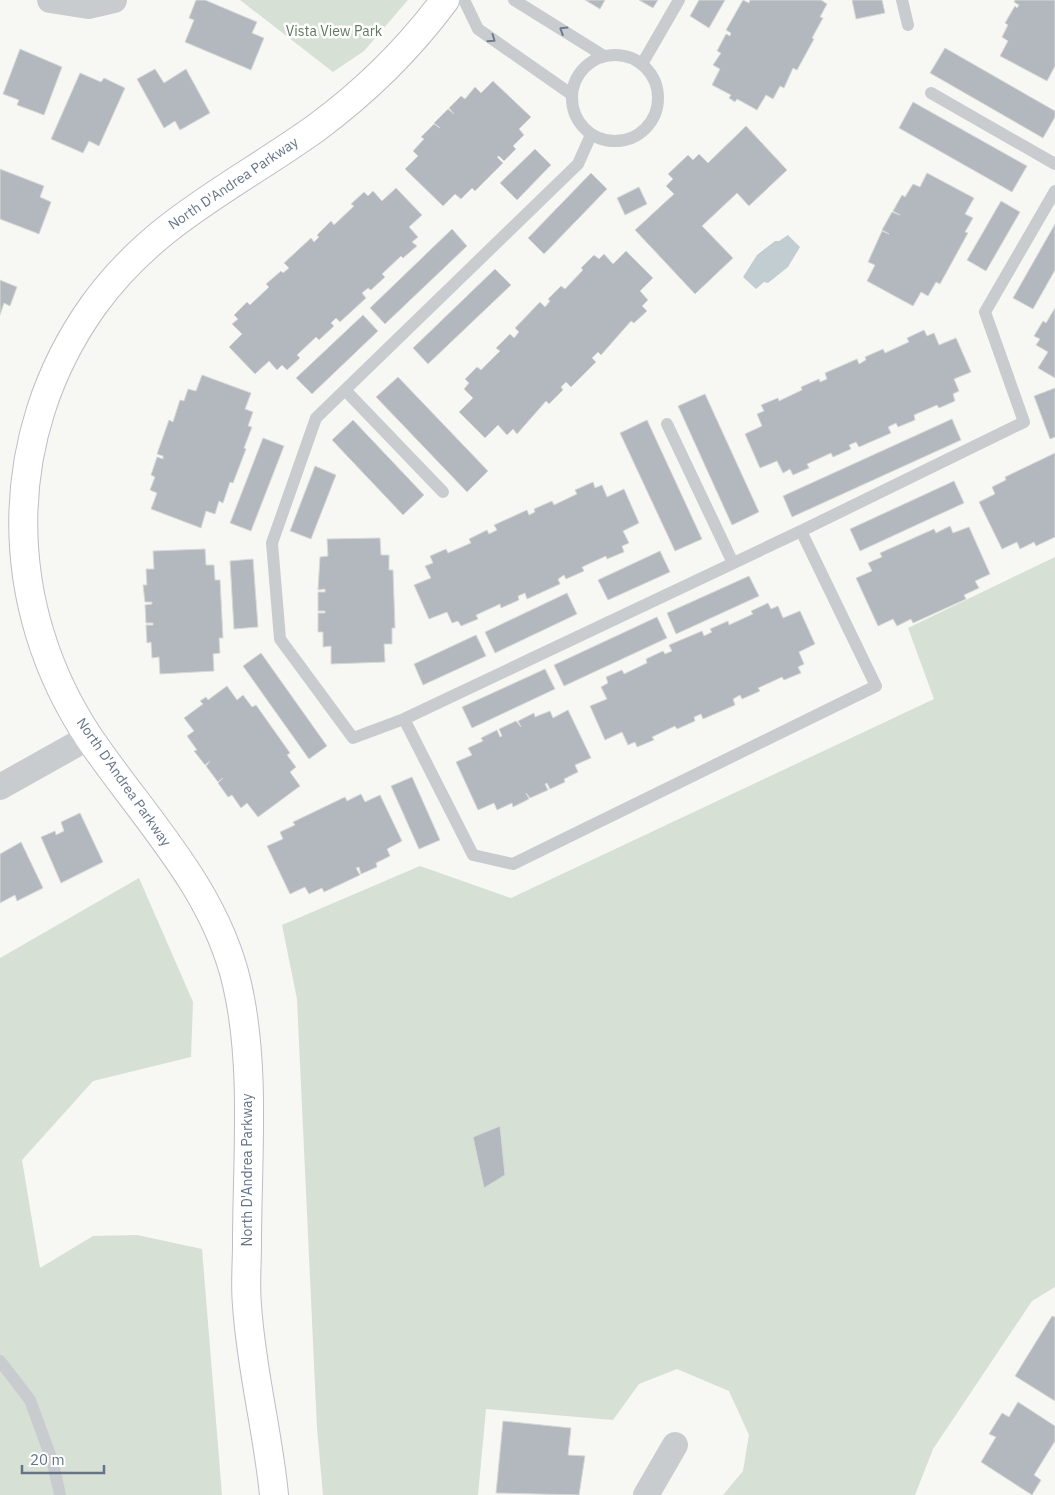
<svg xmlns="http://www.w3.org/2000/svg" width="1055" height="1495" viewBox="0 0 1055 1495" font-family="'IBM Plex Sans',sans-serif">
<rect width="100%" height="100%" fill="#f7f7f4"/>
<!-- green -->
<path fill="#d7e0d4" d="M240,0H408L364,51L333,72Z
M1055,557V1287L1032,1301L933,1449L915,1495H723L743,1471L749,1435L729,1391L677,1369L639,1384L613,1420L486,1409L478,1495H323L317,1428L297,999L282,925L420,866L511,898L934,699L908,628Z
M139,878L193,1002L191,1057L93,1081L22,1160L40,1268L93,1236L137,1235L202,1249L222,1495H0V958Z"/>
<!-- water -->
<path fill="#c2cdd2" d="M788,235L800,247L788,267L768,283L764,282L756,289L743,277L757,255L775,241H779Z"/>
<!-- building -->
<path fill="#b2b8be" stroke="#d8d9d6" d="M196,0H205L257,22L252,33L264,38L251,70L185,42L194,20L189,18Z
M585,0H605L600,9Z
M639,0H658L653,8Z
M699,0H725L709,28L690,16Z
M743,0L749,3L750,0H821L827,4L820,17L823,18L812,38L814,39L797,70L793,68L784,88L780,86L773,99L766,95L757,110L737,99L735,102L729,98L731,95L712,85L720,69L713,65L721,53L717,51L726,34L730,36L731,33L726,30Z
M852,0H882L885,13L856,19Z
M1015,0H1055V66L1047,81L1000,56L1008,41L1002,37L1008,25L1005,23L1015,6L1017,8L1019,5L1014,2Z
M945,48L1055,111V117L1043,138L930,73Z
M20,49L62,67L44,115L17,105L19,100L3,94Z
M155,69L164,83L186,69L210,113L180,130L175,121L164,128L137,79Z
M80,73L101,82L104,78L125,88L99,146L89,141L83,153L51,139Z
M493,81L531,117L519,129L524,135L513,146L516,149L504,161L499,156L497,157L503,163L475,191L472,188L461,199L455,194L443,206L405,169L418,156L413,151L424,139L421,137L434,124L440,128L434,123L448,109L454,114L449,108L461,96L465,99L475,87L481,93Z
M913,102L1027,166L1012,192L899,128Z
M746,126L787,170L749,206L737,193L702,226L733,258L695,294L635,230L674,194L666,186L673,179L668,174L688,155L693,160L699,154L708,163Z
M535,149L551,165L517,200L500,183Z
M0,169L44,186L40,197L51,202L39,234L0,219Z
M591,173L607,189L544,254L528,238Z
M927,173L974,198L965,214L973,218L965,232L968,233L940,284L936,282L928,296L921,292L913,306L867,281L875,265L868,262L882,231L889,234L882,230L892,212L900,215L893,211L902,195L905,197L913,184L920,187Z
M639,187L647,204L625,215L617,198Z
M396,188L422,215L409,227L418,237L412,242L417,246L403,258L401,256L382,274L385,277L371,290L368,288L362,293L366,298L340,322L336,318L331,323L334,326L319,340L316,337L297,355L300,358L287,370L282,365L277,370L269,361L255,374L229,347L242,334L232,324L238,319L234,315L247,302L250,305L269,287L266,284L281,271L283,273L289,268L284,263L311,238L314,242L319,237L317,235L331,221L334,225L354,206L351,204L364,192L368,196L373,191L382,201Z
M1001,201L1020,212L986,271L967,260Z
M1055,224V270L1033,309L1013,298Z
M452,229L467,246L385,324L370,308Z
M626,251L653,278L640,291L648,300L642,306L647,311L634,323L631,321L601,355L598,352L592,358L596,362L571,387L566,382L561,387L563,390L549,404L546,401L517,434L513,429L507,435L498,425L485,438L459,412L473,398L464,389L469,383L465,379L477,367L481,370L500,351L496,348L510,334L514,338L519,332L515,328L540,302L545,307L550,301L548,299L561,286L565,289L583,270L581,268L594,255L599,259L604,254L613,264Z
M495,269L511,285L428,364L413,348Z
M0,280L17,287L10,306L4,303L0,315Z
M1055,308V378L1038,368L1048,352L1036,345L1040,339L1034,336L1043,321L1046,323Z
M363,315L378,331L312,394L296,378Z
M924,330L927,336L934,333L939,345L956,338L971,372L954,379L959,391L953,394L955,401L939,408L937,405L914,415L915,420L898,427L896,423L888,427L891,433L859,447L856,442L849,445L851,449L833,457L831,453L807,464L809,468L793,475L790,469L783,473L777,461L760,468L745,434L762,426L757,414L764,411L761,405L778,398L779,401L802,390L801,387L819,379L820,382L827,379L825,373L857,359L859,364L866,360L865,357L883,349L885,353L909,342L907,338Z
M202,375L251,393L245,409L253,412L248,426L252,427L244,448L246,449L233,483L230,482L223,503L219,501L215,514L206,511L201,528L151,509L157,493L150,490L155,477L151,475L157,457L163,459V456L157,454L169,420L173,422L180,400L184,401L188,389L196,391Z
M398,377L488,471L467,492L376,397Z
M1055,388V437L1050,439L1034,396Z
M705,394L759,512L732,525L678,406Z
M952,419L961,440L792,517L783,496Z
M353,420L424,495L403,515L332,440Z
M647,420L702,539L675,551L620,433Z
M263,438L284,446L251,531L230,523Z
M1055,453V537L1036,546L1034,542L1020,549L1017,542L1002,549L979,502L995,494L992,487L1006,480L1005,477Z
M315,466L336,475L311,539L290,531Z
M954,481L964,503L860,551L850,529Z
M593,482L595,488L602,485L607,497L624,489L639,523L623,531L629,543L622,546L624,552L607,559L606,556L582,567L584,571L566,579L564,575L558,579L560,584L527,599L525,593L518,596L519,600L501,608L500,604L476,615L478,619L461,626L458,621L452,623L447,612L429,619L414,585L431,578L425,566L433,563L430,556L446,549L448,553L471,543L469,539L487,530L489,534L497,530L494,525L527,510L529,515L535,512L534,509L552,501L554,505L577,494L575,490Z
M950,526L953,533L969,527L990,574L975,581L979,588L964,595L966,599L913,623L911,619L897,626L893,619L878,626L856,578L872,571L868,563L882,557L880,553L934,529L936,533Z
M380,538L381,555H389V570H393L395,628H392V644H384L385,662L331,664V646L323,647V632H318V613H325V611H318V592H325V589L318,590L320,557L328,556L327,539Z
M205,549L206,565H214L215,580H220L223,638H219L220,653L213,654L214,671L160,674L159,657L152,658L151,642L147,643L146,625H153V623H146L145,605L152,604V602H145L143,585H147L146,569H154L153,551Z
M660,551L670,572L608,600L598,580Z
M253,559L258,627L234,629L230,561Z
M749,576L759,596L676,634L667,613Z
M567,593L577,614L495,653L485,632Z
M768,603L771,609L778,606L783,618L800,611L815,644L799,652L804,664L798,667L801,673L784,680L782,677L758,688L760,691L742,699L740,695L733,699L735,705L703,719L701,714L694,717L695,721L677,729L675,726L652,737L654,740L637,747L635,742L628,745L622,732L605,740L590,706L607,699L601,687L608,683L606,677L622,670L624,674L647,663L646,659L663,651L665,654L672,651L669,645L702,631L704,636L712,632L710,629L728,621L729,625L753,614L751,611Z
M657,617L667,638L564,686L554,665Z
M476,635L486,656L423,685L414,664Z
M261,653L327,746L309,759L243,666Z
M545,669L555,689L472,728L462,707Z
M227,686L237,700L243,695L252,707L256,705L290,753L287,755L296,767L290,772L300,786L258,817L247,803L241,808L232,795L228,797L218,783L223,778L218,782L206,766L210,761L205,765L194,751L197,750L187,736L194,731L184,718L203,704L200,701L206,697L208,700Z
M568,710L591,758L575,765L578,772L564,779L565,782L550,789L547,783L545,784L548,790L530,798L526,793L529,799L513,807L512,803L497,810L494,803L478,810L456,762L472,755L468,748L483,741L481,738L497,730L500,737L502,736L499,729L516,721L521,727L518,721L534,713L535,717L550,711L553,718Z
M412,777L440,840L419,849L391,786Z
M361,794L365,802L380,795L402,841L387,849L390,856L376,863L377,867L361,874L359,867L356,868L360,875L324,892L322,888L309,894L305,887L290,894L267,846L283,839L280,832L295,825L293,822L345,797L347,801Z
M80,813L103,862L61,883L41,837L55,831L56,835L64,831L61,822Z
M21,842L43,888L17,901L15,895L0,903V854Z
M500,1126L505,1175L484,1188L473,1137Z
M1052,1316L1055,1317V1401L1015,1376Z
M1018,1402L1055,1426V1441L1034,1475L1041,1480L1032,1495L981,1462L996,1437L989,1434L1002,1413L1009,1417Z
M503,1421L571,1428L568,1455L585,1456L579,1495L496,1493Z"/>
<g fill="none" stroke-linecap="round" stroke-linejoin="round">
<!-- secondary casing -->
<g stroke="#bbbec4" stroke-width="30">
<path id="secondary" d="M274,1495C268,1432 251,1369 247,1305C245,1285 247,1264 247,1244C247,1160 256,1066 237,984C215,888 144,818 90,739C1,606 0,437 93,306C153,222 235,186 316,128C366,91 408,50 445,0"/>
</g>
<!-- lane -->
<path stroke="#c9cccf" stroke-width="12" d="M464,0L478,29L571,94
M514,0L604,56
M902,0L908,25
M572 98a43 43 0 1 1 86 0a43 43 0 1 1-86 0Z
M642,64L679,0
M931,93L1055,164
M591,135L578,164L316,418L272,543L280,639L353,738L404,719L801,531L1024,422L985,312L1055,191
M345,390L443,492
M667,424L733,563
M404,719L473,855L513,864L876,686L801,531
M0,1361L30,1400L53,1463L60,1495"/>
<!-- street -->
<path stroke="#c9cccf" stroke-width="26" d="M50,0L88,6L114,0
M0,787L89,737
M646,1495L675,1445"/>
<!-- secondary -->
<use href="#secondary" stroke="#fff" stroke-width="28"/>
</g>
<!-- one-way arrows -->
<defs><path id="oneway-chevron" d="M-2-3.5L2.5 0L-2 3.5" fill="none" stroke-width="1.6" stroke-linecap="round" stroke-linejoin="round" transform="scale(1.25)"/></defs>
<g stroke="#6e7c8e">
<use href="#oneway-chevron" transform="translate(563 30) rotate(-148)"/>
<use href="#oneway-chevron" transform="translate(492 39) rotate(35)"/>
</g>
<g text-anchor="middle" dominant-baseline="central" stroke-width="5" stroke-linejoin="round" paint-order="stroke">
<!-- park labels -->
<g font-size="14" fill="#62795f" stroke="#fff">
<text x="334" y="31">Vista View Park</text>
</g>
<!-- street labels -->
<g font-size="14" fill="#647387" stroke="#fff">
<text transform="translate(233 183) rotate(-34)">North D'Andrea Parkway</text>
<text transform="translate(124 782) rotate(55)">North D'Andrea Parkway</text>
<text transform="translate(247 1170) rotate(-90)">North D'Andrea Parkway</text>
</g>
</g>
<!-- scale -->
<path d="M22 1465v8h82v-8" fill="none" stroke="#647387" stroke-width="2.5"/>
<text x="30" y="1465" font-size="15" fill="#647387" stroke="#ffffff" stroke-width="4" paint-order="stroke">20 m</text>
</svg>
